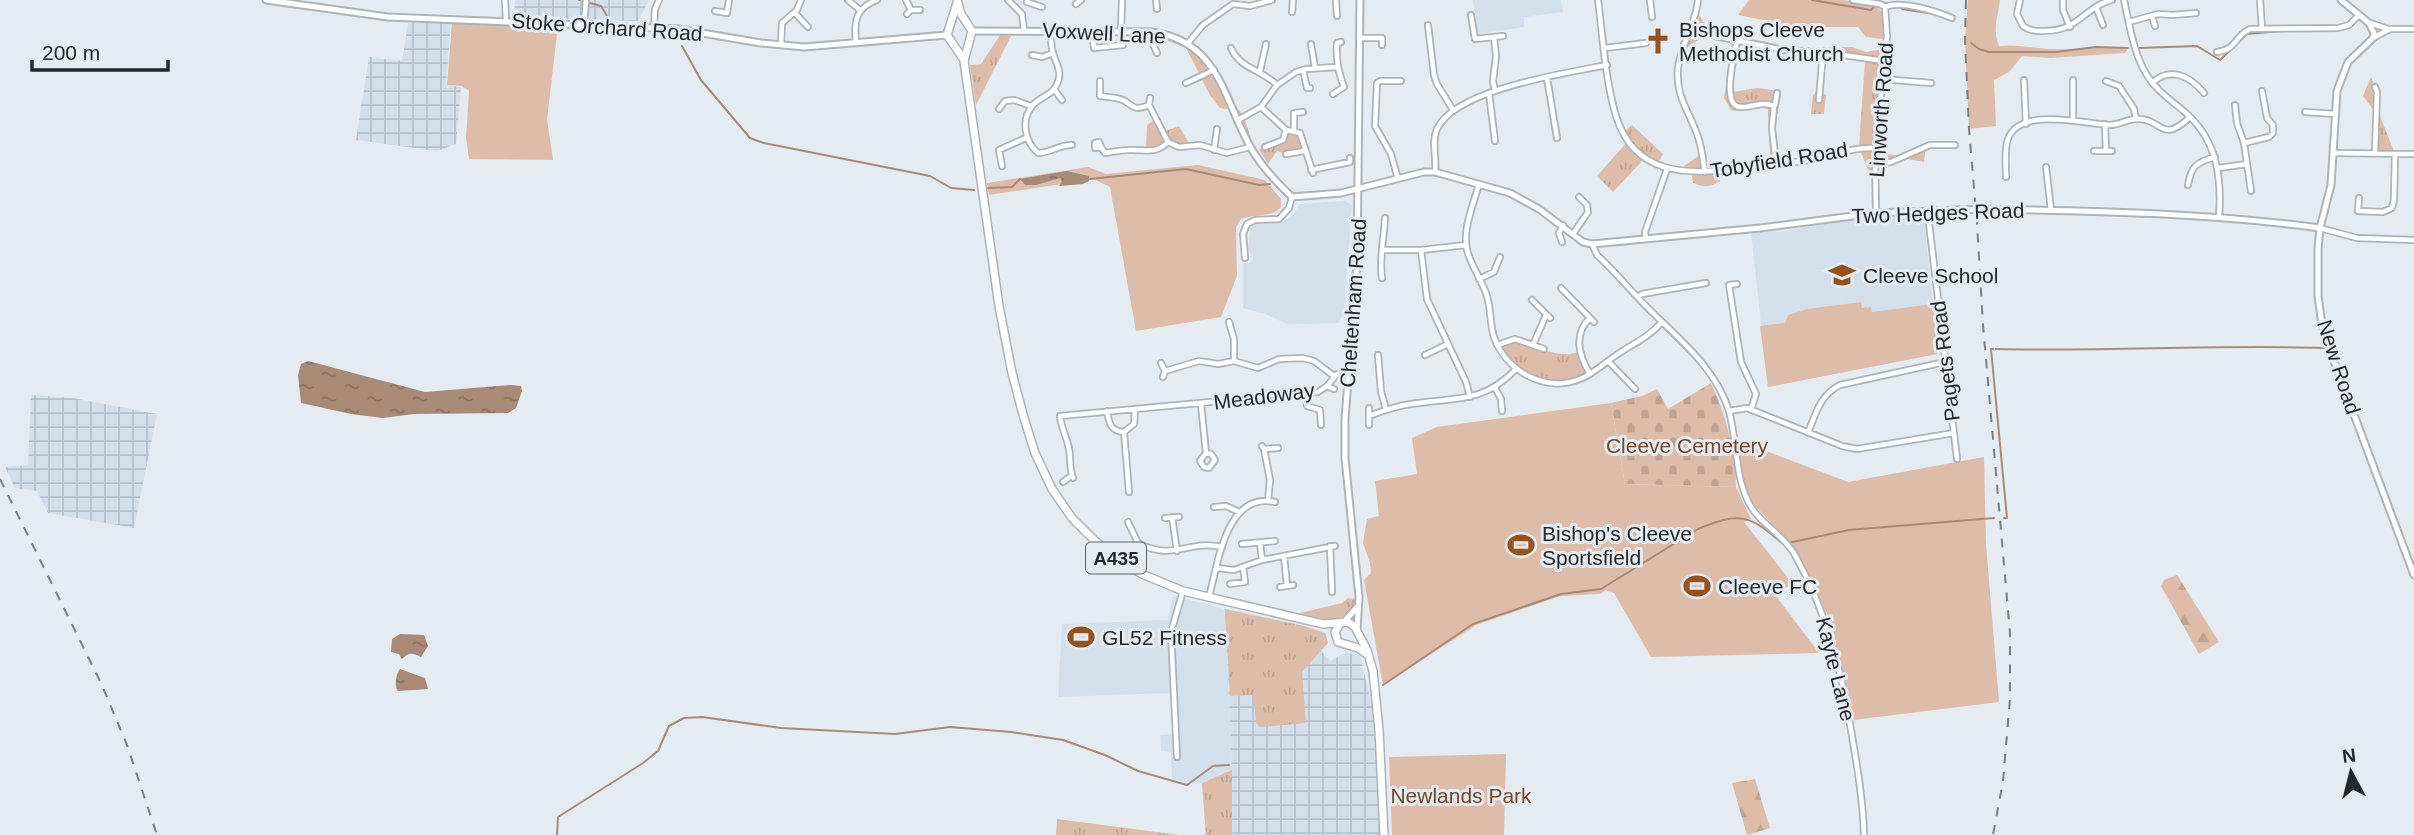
<svg xmlns="http://www.w3.org/2000/svg" width="2414" height="835" viewBox="0 0 2414 835" font-family="Helvetica,sans-serif">
<defs>
<pattern id="industrial-grid" width="8" height="8" patternUnits="userSpaceOnUse" patternTransform="scale(1.75)"><rect width="8" height="8" fill="#d3e0eb"/><path d="M0 4h8M4 0v8" fill="none" stroke="#b5c0ca"/></pattern>
<pattern id="grass-tufts" width="24" height="20" patternUnits="userSpaceOnUse" patternTransform="scale(1.75)"><rect width="24" height="20" fill="#ddbda9"/><path d="M3 7l-1-3M5 7V3M7 7l1-3M15 17l-1-3M17 17v-4M19 17l1-3" fill="none" stroke="#bea292"/></pattern>
<pattern id="forest-firs" width="22" height="20" patternUnits="userSpaceOnUse" patternTransform="scale(1.75)"><rect width="22" height="20" fill="#ddbda9"/><path d="M5 1l3.5 6h-7zM16 11l3.5 6h-7z" fill="#bea292"/></pattern>
<pattern id="cemetery-stones" width="16" height="16" patternUnits="userSpaceOnUse" patternTransform="scale(1.75)"><rect width="16" height="16" fill="#ddbda9"/><path d="M2 7V4a2 2 0 0 1 4 0v3zM10 15v-3a2 2 0 0 1 4 0v3z" fill="#bea292"/></pattern>
<pattern id="water-ripples" width="26" height="14" patternUnits="userSpaceOnUse" patternTransform="scale(1.75)"><rect width="26" height="14" fill="#a98a76"/><path d="M2 4q2-2 4 0t4 0M15 11q2-2 4 0t4 0" fill="none" stroke="#897161"/></pattern>
</defs>
<rect width="100%" height="100%" fill="#e4ebf1"/>
<!-- built -->
<path fill="#d3e0eb" d="M1473,0H1561L1563,12L1524,17V27L1478,34Z
M1344,201L1352,205L1344,312L1338,323L1287,324L1265,314L1243,308V263H1251L1253,258L1248,249L1250,228L1255,224L1280,223L1291,217L1300,204Z
M1876,216H1924L1937,354L1768,387L1751,233L1787,231L1827,222Z
M1173,596L1225,609L1232,770L1198,784L1172,779L1171,752L1161,751L1160,735L1172,734L1171,693L1058,697L1062,624L1168,620Z"/>
<!-- industrial -->
<path fill="url(#industrial-grid)" d="M515,0H649L638,21L514,17Z
M408,23H451L446,85L461,87L456,144L437,151L356,140L369,57L402,61Z
M31,395L73,398L157,414L134,528L48,513L37,491L15,488L5,467L28,465Z
M1225,609L1304,626L1325,633L1328,643L1321,651L1331,661L1346,652L1360,656L1374,714L1379,835H1206L1202,783L1232,770Z"/>
<!-- grass -->
<path fill="url(#grass-tufts)" fill-rule="evenodd" d="M1697,12L1711,33L1760,43L1763,41L1782,47H1852L1866,52L1883,49L1884,61L1875,151L1902,157L1926,147L1924,162L1902,158L1875,165V186L1859,148L1816,159L1720,171V181C1710,188 1703,187 1693,183L1692,173L1677,171L1701,154C1698,136 1687,121 1682,103C1674,70 1687,43 1697,12ZM1702,38L1732,43L1724,98L1731,110C1743,114 1755,105 1768,109L1770,152V159L1767,162L1708,168C1704,157 1705,146 1700,136C1685,101 1675,86 1686,47ZM1746,45L1785,54H1816L1819,65L1818,90L1813,95L1811,114H1824L1826,95L1821,93L1824,61L1827,57L1865,61L1859,146L1817,156L1786,160C1763,131 1780,121 1781,91L1757,88L1733,92C1731,78 1735,61 1739,46Z
M1170,34L1202,53L1224,90L1244,117L1257,158L1233,110L1220,108L1210,95L1186,48L1152,35Z
M1000,35L1011,36L976,105L970,65L981,64Z
M2371,77L2377,92L2376,106L2395,154L2375,153L2376,113L2363,96Z
M1156,119L1163,132L1179,126L1190,145L1179,147L1168,142L1160,150L1146,151L1147,125Z
M1632,125L1663,154L1657,165L1645,158L1613,192L1597,176L1628,141L1623,133Z
M1286,130L1300,133L1304,151L1286,154L1277,151L1268,164L1259,149L1279,143Z
M1515,339C1539,347 1555,359 1580,352L1590,374L1582,378L1553,383L1516,369L1497,345Z
M1348,598L1356,599C1349,629 1318,618 1296,614L1342,603Z
M1225,609L1304,626L1325,633L1328,643L1302,672L1306,723L1260,727L1256,723L1253,695L1230,696Z
M1232,770V835H1206L1202,783Z
M1057,819L1179,835H1056Z"/>
<!-- forest -->
<path fill="url(#forest-firs)" d="M2177,575L2219,642L2199,654L2161,586L2164,580Z
M1755,779L1770,828L1747,835L1732,783Z"/>
<!-- cemetery -->
<path fill="url(#cemetery-stones)" d="M1711,383C1726,416 1736,451 1736,487L1625,484L1611,403L1642,396L1657,389L1668,409Z"/>
<!-- park -->
<path fill="#ddbda9" d="M1749,0H1842L1874,5L1882,12L1883,39L1866,37L1858,27H1797L1738,15Z
M1968,0H2000C1998,17 1992,30 1999,46C2016,44 2032,48 2049,49C2076,50 2102,46 2128,48L2125,53L2050,58L2022,56L2009,72L1994,80L1996,126L1969,129L1965,40Z
M452,23L558,26L547,119L553,160L469,159L466,138L469,91L462,86L447,85Z
M1198,165L1265,180L1281,199V207C1272,218 1254,214 1241,219L1236,228L1237,276L1221,317L1136,331L1110,187L1094,179L989,195L987,183L1088,167L1106,174Z
M1861,302L1862,308L1871,307L1872,312L1933,304L1937,354L1768,387L1760,326L1785,323L1788,315L1807,309Z
M1611,403L1625,484L1736,487L1751,519L1744,522L1792,583L1776,596L1819,653L1651,657L1614,593L1606,590L1600,594L1560,596L1476,625L1383,685L1364,580L1371,573L1370,563L1363,543L1367,519L1379,516L1375,481L1417,474L1412,438L1437,427Z
M1737,440L1848,482L1984,457L1986,544L1999,702L1853,720L1829,618L1792,544L1752,503L1746,491Z
M1506,754L1504,835H1392L1389,757Z"/>
<!-- water -->
<path fill="url(#water-ripples)" d="M1067,171L1089,176V181L1083,184L1059,186L1062,181L1060,178L1036,185H1025L1020,179Z
M308,361L425,392L511,385L521,386L522,391L516,408L508,413L414,414L383,418L351,414L301,403L298,375L301,364Z
M400,634L424,635L428,646L421,657C412,653 409,652 402,659L399,654L391,652L392,639Z
M400,669L425,678L428,689L398,691C394,687 396,673 400,669Z"/>
<g fill="none" stroke-linecap="round" stroke-linejoin="round">
<!-- stream -->
<path stroke="#a98a76" stroke-width="2" d="M579,0H580
M1812,0L1871,10L1874,7
M590,3L601,6L607,16
M1902,9L1928,13
M2325,30L2335,31
M1971,43L1979,49L1989,52H2056L2096,47L2128,48
M682,46L701,80L750,138L764,143L930,176L951,188L974,190
M2139,48L2197,46L2220,60L2247,34L2281,31
M1090,179L1186,169L1259,185L1270,184
M988,188L1012,187L1020,179
M1993,349H1991L2007,518H2004
M1996,349C2106,352 2216,344 2326,348
M1383,685L1473,624L1561,594L1601,589L1698,529C1740,511 1750,515 1783,544L1849,530L1994,518
M557,835L558,817L643,763L658,751L669,726L684,718L702,717L781,728L895,734L950,727L1011,732L1063,740L1105,755L1138,771L1187,785L1213,766L1229,765"/>
<!-- minor casing -->
<g stroke="#adb4b9" stroke-width="8">
<path id="minor" d="M505,0L506,21
M848,0L860,10
M906,0L911,10
M1008,0L1022,14L1024,30
M1156,0L1157,9
M1336,0L1337,16
M1598,0C1603,38 1605,79 1616,116C1635,177 1687,174 1739,169C1760,166 1781,164 1802,161C1827,158 1849,147 1875,148
M1650,0L1652,17
M1698,0C1696,24 1681,43 1678,68C1675,98 1691,113 1699,140C1702,150 1703,161 1705,172
M1853,0L1880,4L1885,7C1901,0 1935,11 1952,18
M2020,0L2017,14L2023,26C2030,31 2035,31 2044,31C2080,31 2082,8 2112,0
M2063,0V10L2070,27
M2124,0C2130,27 2134,59 2151,81C2160,94 2175,103 2187,114C2217,141 2222,178 2219,217
M2260,0L2262,28
M1027,2L1042,7
M1076,4L1081,0
M2096,7L2103,25
M715,11L727,13L729,0
M1292,12L1293,0
M795,13L808,27
M907,14L911,10H920
M1471,15L1475,39L1503,36
M2152,16L2155,26
M2129,22L2158,14L2173,15L2196,13
M2370,23L2388,29
M584,24L586,0
M1428,25L1434,75L1437,84L1453,110
M654,27L655,9L659,0
M1050,31C1051,38 1051,46 1053,53C1056,64 1063,72 1057,84C1052,96 1041,96 1033,105C1020,120 1025,142 1038,153C1050,153 1061,144 1072,145
M1121,31L1122,0
M1691,31L1784,50L1823,52L1884,61
M1092,32L1094,48L1123,45
M1152,32V42L1157,53
M1494,37L1496,56L1493,81L1495,91
M1360,38H1382V45
M2373,38L2390,29H2414
M1737,40C1735,52 1720,108 1741,107C1753,107 1763,101 1774,106L1772,128L1776,164
M856,43C854,22 855,8 877,0
M1188,43L1203,25L1233,4L1250,6L1272,0
M1311,44L1315,68
M781,45L782,23L797,10L801,0
M1231,48C1241,70 1260,68 1277,85
M1605,48L1646,43
M2217,52C2238,49 2234,36 2250,29L2338,28L2349,25L2358,16
M1032,55L1042,57L1053,53
M1303,70L1307,88H1310
M1260,71L1266,44
M1547,78L1557,138
M1882,79L1931,83
M2024,80L2026,124
M1100,81V96C1107,97 1116,97 1123,100C1135,107 1133,111 1149,105L1150,98
M2106,81L2119,86L2134,109L2136,119
M1186,83L1214,70
M2152,83C2170,66 2190,76 2204,93
M2375,87L2377,92L2375,153
M1054,89L1062,100
M1489,93L1495,141
M1333,94L1344,87C1338,71 1336,60 1337,43L1341,42
M1819,100L1823,52
M1149,105L1168,142L1179,147L1200,145L1227,153L1250,147
M1775,105L1777,93
M2235,105L2237,123L2244,143L2251,191
M1261,107L1286,130L1300,133L1313,173
M999,109L1005,101L1014,100L1031,106
M2305,112L2336,114
M1238,120L1261,107L1277,85L1296,72L1306,69L1337,67
M2073,120V80
M2105,124L2106,151
M1294,130V113L1303,112
M2244,143L2269,137L2273,133V125L2267,118L2262,91
M1101,147L1099,142L1095,143V148L1101,147L1105,153C1113,152 1121,150 1129,150C1146,149 1155,155 1168,142
M1265,147L1283,140L1286,130
M1214,150L1217,129
M2094,151H2112
M2334,153L2414,154
M1286,154L1304,151
M1875,165L1891,162L1930,145H1955
M1002,166L999,150L1026,138
M2046,167L2051,210
M2218,168L2247,164
M1311,170L1350,162V158
M1435,172C1437,158 1431,142 1437,129C1455,89 1567,73 1607,65
M2006,177C2006,165 2004,150 2008,139C2020,106 2085,124 2110,125C2119,125 2127,119 2137,119C2162,118 2161,145 2190,117
M1398,179L1391,154L1375,126L1377,83L1380,81H1401
M1479,184C1473,206 1460,234 1469,256C1474,271 1485,285 1488,300C1491,312 1490,325 1494,337C1506,371 1545,393 1580,379C1593,374 1603,364 1615,356C1632,344 1648,338 1662,322
M2188,185C2191,166 2197,162 2215,157
M2359,198L2358,211L2383,212L2392,208L2394,200L2395,154
M1876,213L1875,151L1887,37L1885,7
M1929,223L1957,459
M2320,228L2357,238L2414,240
M1573,234L1588,212L1587,205L1579,197
M1646,238L1645,232L1667,169
M1562,242L1559,233L1563,225
M1592,244L1597,255C1617,273 1633,294 1652,312C1682,342 1716,369 1729,411C1737,440 1735,473 1747,499C1757,523 1783,533 1795,555C1827,613 1840,665 1851,730C1857,765 1863,800 1864,835
M1466,245L1421,250L1427,299L1466,382L1470,397
M1382,250H1421
M1245,258L1243,234L1247,224L1255,220L1279,219L1289,208L1292,197
M1382,278C1379,258 1384,239 1385,218
M1479,279L1494,272L1500,257
M1737,284L1729,285L1741,362L1756,394L1751,410
M1561,288L1594,322
M1638,297L1642,294L1706,283
M1532,300L1550,318
M1590,318C1573,334 1579,356 1590,374
M1229,322L1234,339V361
M1497,345L1515,339L1544,349
M1533,345L1546,315
M1378,355L1381,391L1386,410
M1425,355L1448,344
M1608,361L1635,389
M1161,363L1165,371L1163,377
M1165,371L1199,361L1218,364L1234,361L1258,368L1279,359L1303,358L1314,361L1334,376
M1327,386L1334,389
M1495,388L1501,399L1502,411
M1305,393L1307,406L1320,410L1321,425
M1201,404L1206,453L1200,461L1204,467L1209,468L1215,460L1211,454L1206,453
M1107,411C1109,423 1110,431 1124,432L1134,424L1135,409
M1729,411L1747,408L1842,446L1857,449L1954,433
M1369,416C1382,411 1396,406 1411,404C1454,397 1483,404 1516,369
M1369,425V408
M1124,432L1129,492
M1808,433C1816,413 1820,395 1840,385L1945,362
M1262,446L1264,449L1270,480L1268,501
M1265,449L1278,448
M1073,478C1069,468 1071,459 1069,449C1067,437 1061,428 1060,416L1318,392L1327,386L1337,374L1349,372
M1063,482L1071,476
M1214,507L1226,506L1239,512
M1172,517L1177,551
M1165,518L1179,517
M1128,522L1138,543C1174,562 1188,539 1222,547
M1260,543L1262,560
M1242,544L1275,541
M1330,546L1332,592
M1284,556L1287,586
M1217,568L1234,570L1262,560L1335,546
M1230,584L1245,582L1243,567
M1280,587L1293,585
M1209,597C1218,564 1226,491 1275,502
M1177,757L1171,632L1183,591"/>
</g>
<!-- tertiary casing -->
<g stroke="#adb4b9" stroke-width="9">
<path id="tertiary" d="M266,0L388,17L678,29L761,43L804,47L947,35
M2341,0L2369,23L2374,33L2373,38L2348,62L2337,91L2331,185L2320,228L2318,249V296L2322,325L2331,353L2414,575
M972,31L1152,32C1219,41 1223,98 1251,148C1262,167 1276,182 1292,197L1341,193L1424,172H1435L1510,193L1539,209L1583,242L1592,244L1760,228L1876,213L1959,210
M1987,209C2098,211 2209,213 2320,228
M1344,622L1358,606
M1357,630L1359,597L1345,458V419L1357,263L1360,0"/>
</g>
<!-- primary casing -->
<g stroke="#adb4b9" stroke-width="10">
<path id="primary" d="M957,0L961,14L972,31L964,61L999,306L1012,373L1024,418L1035,453L1052,489L1072,518L1095,541L1117,559L1142,574L1183,591L1323,624L1348,622L1355,627L1367,650L1373,671L1379,730L1384,835
M957,3L947,35L964,60
M1340,624L1335,632L1338,642L1358,648L1368,655"/>
</g>
<!-- minor -->
<use href="#minor" stroke="#fff" stroke-width="4.5"/>
<!-- tertiary -->
<use href="#tertiary" stroke="#fff" stroke-width="5"/>
<!-- primary -->
<use href="#primary" stroke="#fff" stroke-width="7"/>
<!-- rail -->
<path stroke="#7b8084" stroke-width="2" stroke-dasharray="9 9" stroke-linecap="butt" d="M1966,0L1965,40L1969,129L1977,223L1983,325L2010,633V699L2003,781L1993,835
M0,479L101,683L127,745L157,835"/>
<!-- tertiary-bridge casing -->
<g stroke="#adb4b9" stroke-width="9" stroke-linecap="butt">
<path id="tertiary-bridge" d="M1959,210L1987,209"/>
</g>
<!-- tertiary-bridge -->
<use href="#tertiary-bridge" stroke="#fff" stroke-width="5"/>
</g>
<!-- icons -->
<defs>
<g id="church-bare" transform="scale(2.1)"><path d="M-1.2-6h2.4v3.5h3.3v2.4h-3.3V6h-2.4V-.1h-3.3v-2.4h3.3Z" fill="#94521f" stroke="#e4ebf1" stroke-width="2.5" paint-order="stroke"/></g>
<g id="school-bare" transform="scale(2.1)"><path d="M0-5L7-2L0 1L-7-2ZM-4 1L0 2.5L4 1V4Q0 6-4 4Z" fill="#94521f" stroke="#e4ebf1" stroke-width="2.5" paint-order="stroke"/></g>
<g id="stadium-bare" transform="scale(2.1)"><path d="M0-5a6.5 5 0 1 0 0 10a6.5 5 0 1 0 0-10ZM-3.5-1.8h7v3.6h-7Z" fill="#94521f" stroke="#e4ebf1" stroke-width="2.5" paint-order="stroke"/></g>
</defs>
<g fill-rule="evenodd">
<use href="#church-bare" x="1658" y="41"/>
<use href="#school-bare" x="1842" y="275"/>
<use href="#stadium-bare" x="1521" y="545"/>
<use href="#stadium-bare" x="1697" y="586"/>
<use href="#stadium-bare" x="1081" y="637"/>
</g>
<g text-anchor="middle" dominant-baseline="central" stroke-width="6" stroke-linejoin="round" paint-order="stroke">
<!-- shield labels -->
<rect fill="#e4ebf1" stroke="#5e6266" stroke-width="2" x="1086" y="542.5" width="60" height="31" rx="5"/>
<g font-size="19" font-weight="bold" fill="#25282a">
<text x="1116" y="558">A435</text>
</g>
<!-- street labels -->
<g font-size="21" fill="#25282a" stroke="#e4ebf1">
<text transform="translate(607 27) rotate(4)">Stoke Orchard Road</text>
<text transform="translate(1104 33) rotate(3)">Voxwell Lane</text>
<text transform="translate(1881 110) rotate(-86)">Linworth Road</text>
<text transform="translate(1779 160) rotate(-9)">Tobyfield Road</text>
<text transform="translate(1938 213) rotate(-2)">Two Hedges Road</text>
<text transform="translate(1353 303) rotate(-86)">Cheltenham Road</text>
<text transform="translate(1945 361) rotate(-97)">Pagets Road</text>
<text transform="translate(2339 367) rotate(72)">New Road</text>
<text transform="translate(1264 396) rotate(-7)">Meadoway</text>
<text transform="translate(1836 669) rotate(76)">Kayte Lane</text>
</g>
<!-- poi labels -->
<g font-size="21" fill="#25282a" stroke="#e4ebf1" text-anchor="start">
<text x="1679" y="29">Bishops Cleeve<tspan x="1679" dy="24">Methodist Church</tspan></text>
<text x="1863" y="275">Cleeve School</text>
<text x="1542" y="533">Bishop's Cleeve<tspan x="1542" dy="24">Sportsfield</tspan></text>
<text x="1718" y="586">Cleeve FC</text>
<text x="1102" y="637">GL52 Fitness</text>
</g>
<!-- park labels -->
<g font-size="21" fill="#764828" stroke="#e4ebf1">
<text x="1687" y="445">Cleeve Cemetery</text>
<text x="1461" y="795">Newlands Park</text>
</g>
</g>
<!-- north arrow -->
<g transform="translate(2351 772) rotate(353)" stroke="#e4ebf1" stroke-width="5" paint-order="stroke">
<path d="M0-5L12 26L0 18L-12 26Z" fill="#25282a"/>
<text y="-10" font-size="19" font-weight="bold" text-anchor="middle" fill="#25282a">N</text>
</g>
<!-- scale -->
<path d="M32 60v10h136v-10" fill="none" stroke="#25282a" stroke-width="3.5"/>
<text x="42" y="60" font-size="21" fill="#25282a" stroke="#e4ebf1" stroke-width="5" paint-order="stroke">200 m</text>
</svg>
